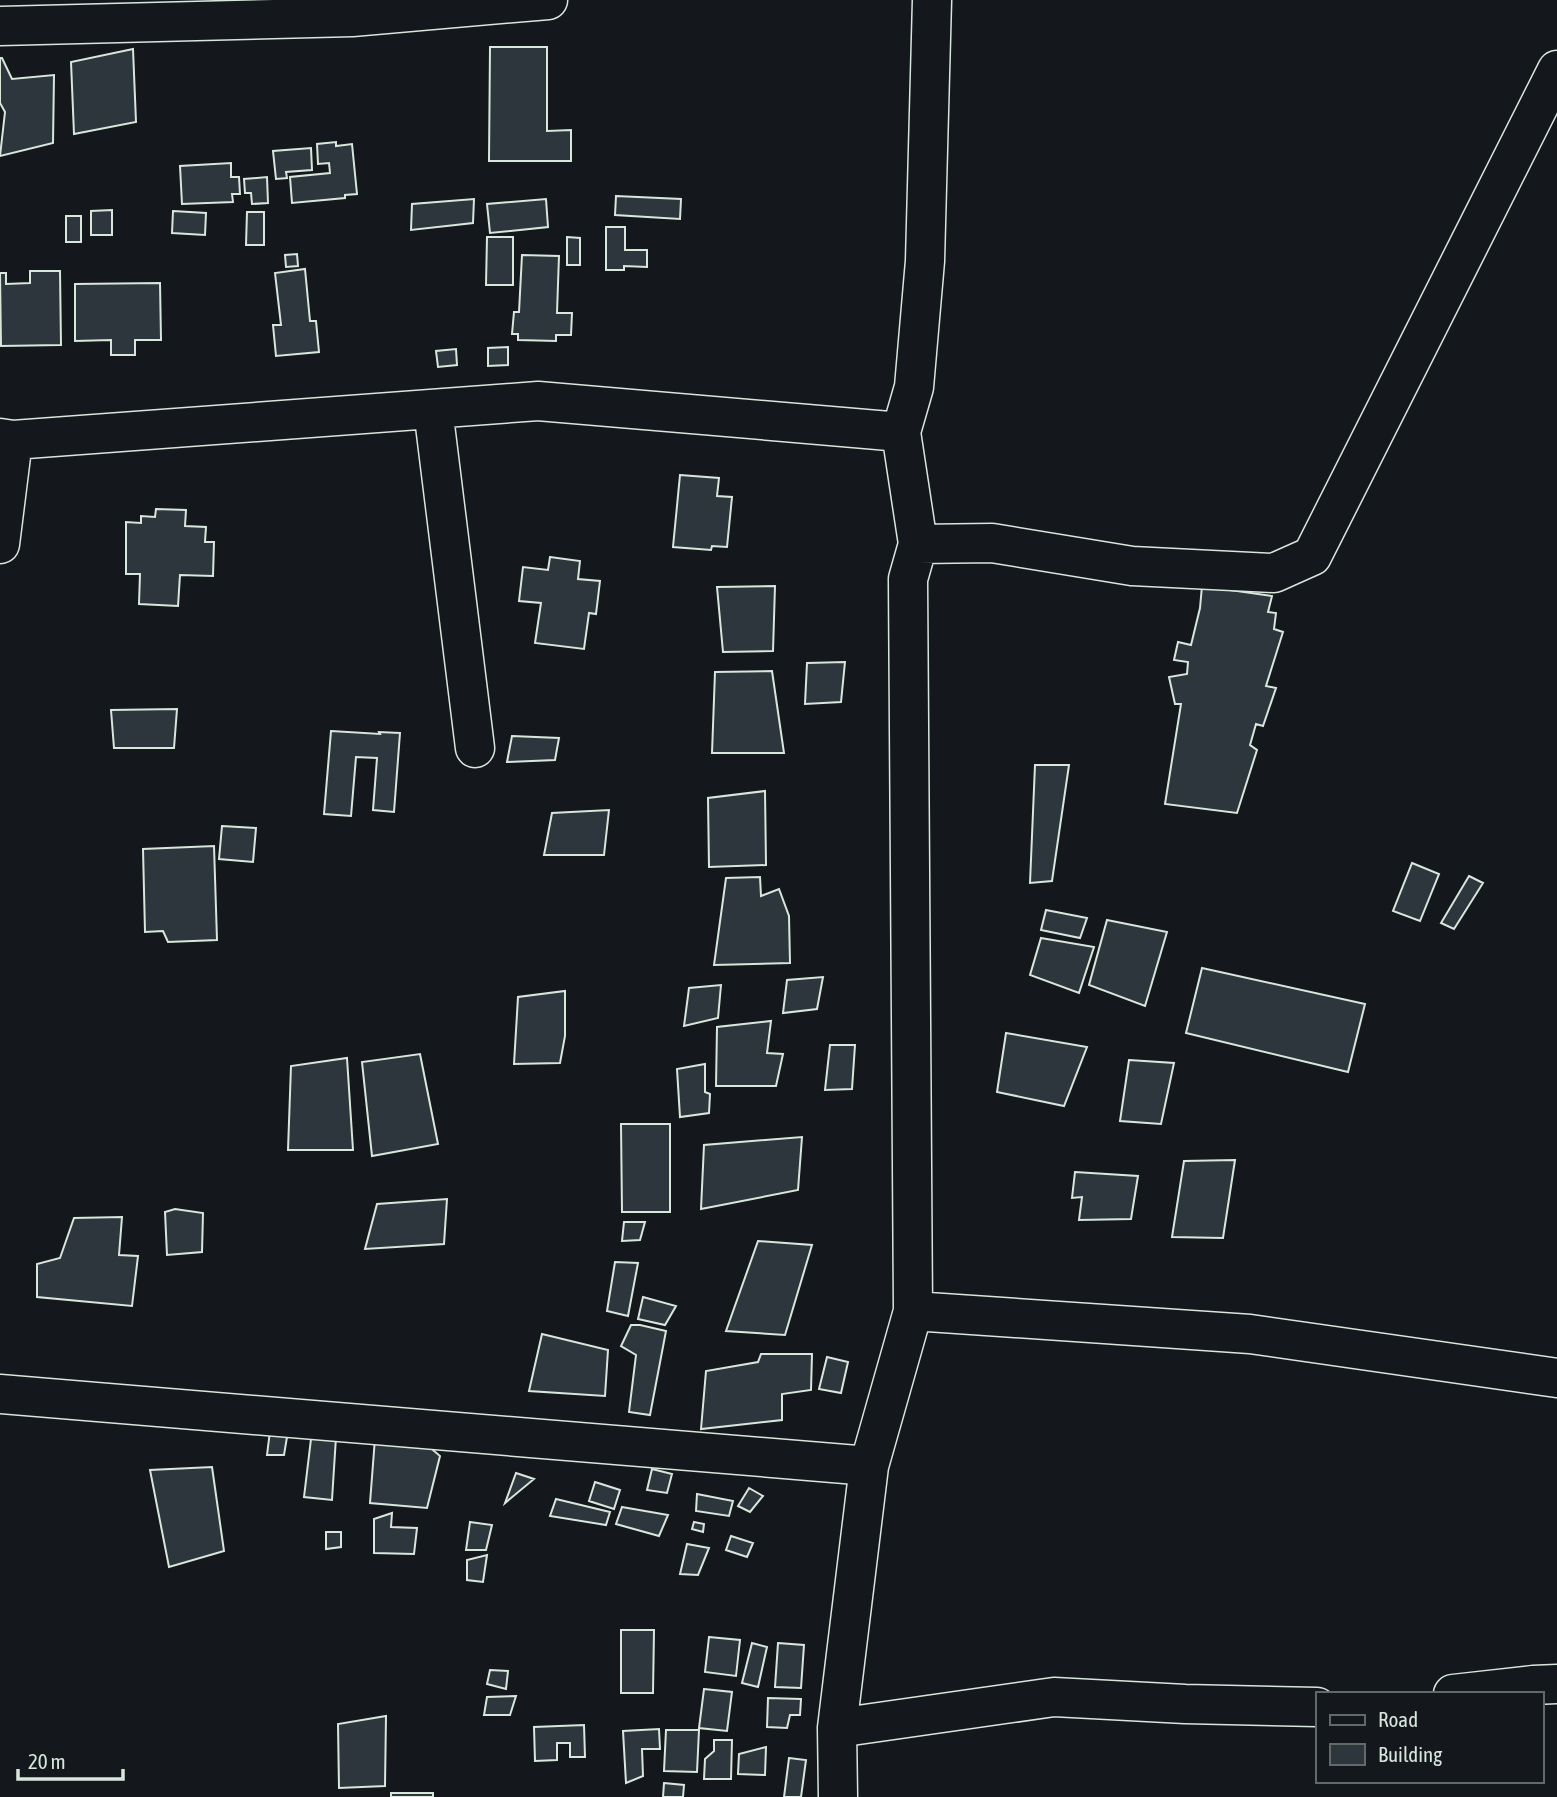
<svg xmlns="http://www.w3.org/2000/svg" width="1557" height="1797" viewBox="0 0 1557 1797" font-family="'Asap Condensed',sans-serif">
<rect width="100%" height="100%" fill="#14181c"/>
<!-- building -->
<path fill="#2c363c" stroke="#d8e6dc" stroke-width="2" d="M490,47H547V131L571,130V161H489Z
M133,49L136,122L74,134L71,62Z
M0,58H2L12,79L54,75L53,143L0,156L5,112L0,103Z
M336,142V146L352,144L357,194L345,195V198L292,203L290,177L330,173L329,163L318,164L317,144Z
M311,148L312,170L286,172L287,178L276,179L273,151Z
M231,163V177H239L240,194H232L233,202L182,204L180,166Z
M267,177L268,203L252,204L251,193H245L244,179Z
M616,196L681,199L680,219L615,215Z
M474,199L473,223L411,230L412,204Z
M546,199L548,227L490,233L487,204Z
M112,210V235H91V211Z
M173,211L206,213L205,235L172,233Z
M247,212H264V245H246Z
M66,216H81V242H66Z
M606,227H625V250H647V267L624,266V270H606Z
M487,237H513V285H486Z
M567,237L580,238V265H567Z
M297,254L298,266L286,267L285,255Z
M522,255L559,256L557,313H572L571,335H556V341L518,340V334H512L514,312H519Z
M305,269L310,321H316L319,352L276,356L273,325H281L275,273Z
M30,271H60L61,345L1,346L0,273H6V284L30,283Z
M160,283L161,340H135V355H111V340L75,341V284Z
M508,347V365L488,366V348Z
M456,349L457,365L438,367L436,351Z
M680,475L719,478L717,496L732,497L727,547L712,546L711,550L673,547Z
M156,509L186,510L185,526L206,527L205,542H214L213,576L180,575L178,606L139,604L140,574H126V522L141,523V516L155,517Z
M550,557L580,561L578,579L600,581L596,614L589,613L584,649L535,643L541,603L519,601L523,567L548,570Z
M775,586L773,651L723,652L717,587Z
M1202,586L1272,596L1268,612L1276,613L1274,629L1283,632L1266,686L1276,688L1263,726L1256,724L1250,745L1257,750L1237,813L1165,804L1181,704H1175L1169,677L1187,674L1188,662L1174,660L1178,642L1191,645L1200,608Z
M845,662L841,702L805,704L807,663Z
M772,671L784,753H712L715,672Z
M177,709L174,748H114L111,710Z
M331,731L380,734L379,732L400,733L394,812L373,810L377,758L356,757L351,816L324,814Z
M512,736L559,738L555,760L507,762Z
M1035,765H1069L1052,881L1030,883Z
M765,791L766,865L709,867L708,798Z
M609,810L604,855H544L552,813Z
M222,826L256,828L253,862L219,859Z
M214,846L217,940L168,942L163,931L145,932L143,849Z
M1412,863L1439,874L1420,921L1393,911Z
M1469,876L1483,883L1454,929L1441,923Z
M760,877L761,896L779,889L789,916L790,963L714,965L726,878Z
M1046,910L1087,918L1080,938L1041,930Z
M1107,920L1167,932L1145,1006L1089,985Z
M1041,938L1094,947L1079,993L1030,975Z
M1202,968L1365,1004L1348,1072L1186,1033Z
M823,977L817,1009L783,1013L787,980Z
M721,985L718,1018L684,1026L689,988Z
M565,991V1036L560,1063L514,1064L518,997Z
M771,1021L767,1053L783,1054L776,1086H716L717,1027Z
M1006,1033L1087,1047L1064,1106L997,1092Z
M830,1045H855L852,1089L825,1090Z
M420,1054L438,1144L372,1156L362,1062Z
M347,1058L353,1150H288L291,1066Z
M1129,1060L1174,1063L1161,1124L1120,1121Z
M705,1064V1092L710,1094L709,1113L680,1117L677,1069Z
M621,1124H670V1212H622Z
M802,1137L798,1190L701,1209L704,1145Z
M1235,1160L1223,1238L1172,1237L1184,1161Z
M1075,1172L1138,1176L1131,1219L1079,1220L1082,1197L1072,1198Z
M447,1199L444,1244L365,1249L377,1204Z
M175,1209L203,1213L202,1252L167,1255L165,1212Z
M122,1217L119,1255L138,1256L132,1306L37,1297V1264L60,1258L74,1218Z
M624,1222H645L640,1240L622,1241Z
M758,1241L812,1245L785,1335L726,1331Z
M615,1262L638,1263L628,1316L607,1311Z
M643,1297L676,1306L665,1325L638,1319Z
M631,1325H640L666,1331L650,1415L629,1412L636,1355L621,1346Z
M542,1334L608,1350L605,1396L529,1391Z
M761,1354H812L811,1390L782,1394V1420L701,1429L706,1371L758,1362Z
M827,1357L848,1362L841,1393L819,1389Z
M270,1431H288L284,1455H267Z
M336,1437L332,1500L304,1497L311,1439Z
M375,1438H419L440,1456L427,1508L370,1503Z
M212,1467L224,1551L169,1567L150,1470Z
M652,1469L672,1474L667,1493L647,1490Z
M516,1473L534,1479L505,1503Z
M595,1482L620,1490L614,1509L589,1501Z
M749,1488L763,1496L750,1512L738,1506Z
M697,1494L733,1501L729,1516L696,1511Z
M556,1499L610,1512L606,1525L550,1516Z
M622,1507L668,1515L659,1536L616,1524Z
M392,1513L391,1527L417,1528L414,1554L374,1553V1519Z
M470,1522L492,1525L486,1550H466Z
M694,1522L704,1524L703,1532L692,1529Z
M326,1532H341V1547L326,1549Z
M731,1536L753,1543L747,1557L726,1550Z
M687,1544L709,1548L698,1575L680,1574Z
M487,1555L483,1582L467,1580V1560Z
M621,1630H654L653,1693H621Z
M709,1637L740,1640L736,1676L705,1672Z
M752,1643L767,1647L758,1687L742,1683Z
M778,1643L804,1645L801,1688L775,1687Z
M490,1670L508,1671L506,1689L487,1684Z
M704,1689L732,1692L727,1731L699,1728Z
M516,1696L510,1715H484L487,1697Z
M768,1698L801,1699L800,1715H790L787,1728L767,1727Z
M386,1716L385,1786L339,1788L338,1724Z
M584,1725L585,1757H570V1743H557V1760L535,1761L534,1727Z
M659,1729L660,1749H642L643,1776L626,1783L623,1731Z
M666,1730H699L697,1772L664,1771Z
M714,1740H732L731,1779H704L705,1759L714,1751Z
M766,1747L765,1775L738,1774L739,1754Z
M789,1758L806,1760L801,1797H784Z
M664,1783L684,1785L683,1797H663Z
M391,1793H433V1797H391Z"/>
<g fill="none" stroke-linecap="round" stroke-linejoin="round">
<!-- minor casing -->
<g stroke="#d8e6dc" stroke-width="41">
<path id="minor" d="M0,26L352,17L548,0
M433,409L475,748
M0,438L13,440L538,401L901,432
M0,544L13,440
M918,544L992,543L1132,566L1274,573L1312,556L1557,70
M913,1311L1250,1334L1557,1378
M0,1394L869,1466
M1453,1694L1533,1685L1557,1684
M837,1728L1054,1697L1185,1704L1317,1707
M838,1797L837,1728L869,1466L913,1311L908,579L918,544L901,432L914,387L925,261L932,0"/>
</g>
<!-- minor -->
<use href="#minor" stroke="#14181c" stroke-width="38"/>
</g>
<!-- legend -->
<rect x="1316" y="1692" width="228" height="91" fill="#14181c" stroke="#626a69" stroke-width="2"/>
<rect x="1330" y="1715" width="35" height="10" fill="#14181c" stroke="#626a69" stroke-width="2"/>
<text x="1378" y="1727" font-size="21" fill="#d8e6dc">Road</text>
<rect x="1330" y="1744" width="35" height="21" fill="#2c363c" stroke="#626a69" stroke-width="2"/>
<text x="1378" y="1762" font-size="21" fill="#d8e6dc">Building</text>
<!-- scale -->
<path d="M18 1769v10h105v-10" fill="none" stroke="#d8e6dc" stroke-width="3.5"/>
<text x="28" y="1769" font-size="21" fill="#d8e6dc" stroke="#14181c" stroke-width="5" paint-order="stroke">20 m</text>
</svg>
